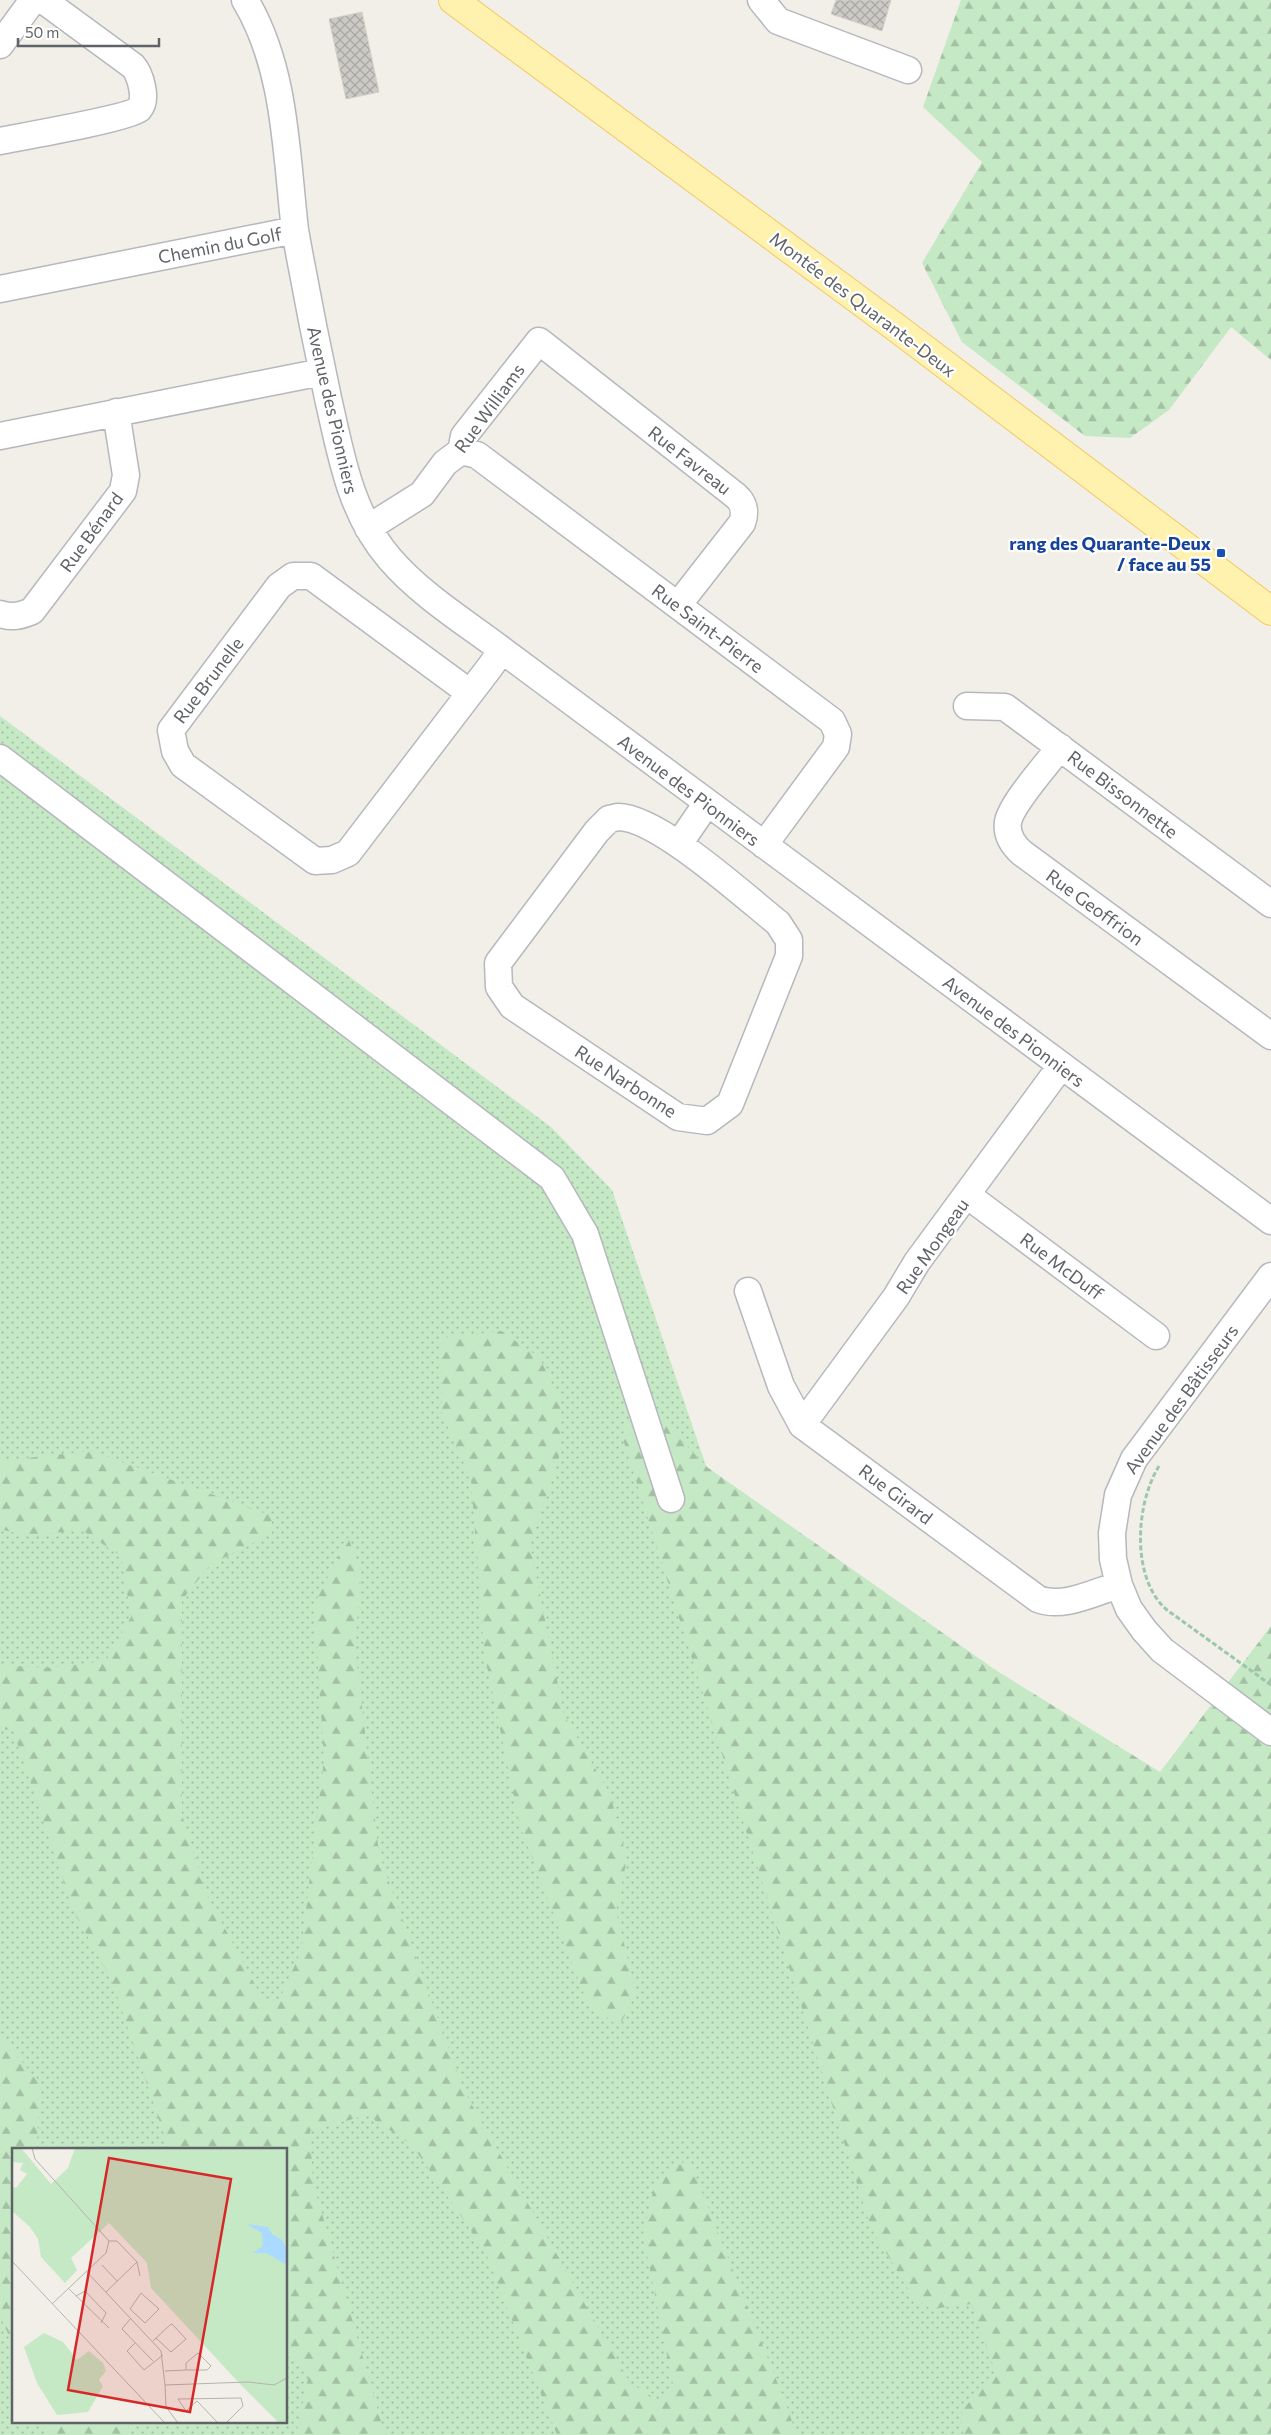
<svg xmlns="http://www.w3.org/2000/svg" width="1271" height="2435" viewBox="0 0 1271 2435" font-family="Commissioner,sans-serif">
<defs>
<pattern id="grass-dots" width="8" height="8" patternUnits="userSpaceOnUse" patternTransform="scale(1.25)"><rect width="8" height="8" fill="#c5e8c5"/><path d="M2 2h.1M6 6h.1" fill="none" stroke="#a3c0a4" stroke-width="1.8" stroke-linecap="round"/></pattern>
<pattern id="forest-firs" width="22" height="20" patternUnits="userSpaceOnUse" patternTransform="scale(1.25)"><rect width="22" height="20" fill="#c5e8c5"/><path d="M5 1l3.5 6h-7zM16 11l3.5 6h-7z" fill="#a3c0a4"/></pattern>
<pattern id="building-cross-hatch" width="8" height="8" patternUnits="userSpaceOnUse" patternTransform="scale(1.25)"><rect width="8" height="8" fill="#cccac5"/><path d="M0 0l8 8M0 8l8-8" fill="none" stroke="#a9a8a4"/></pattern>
</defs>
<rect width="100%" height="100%" fill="#f1efe8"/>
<!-- grass -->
<path fill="url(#grass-dots)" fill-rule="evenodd" d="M0,716L551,1127L612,1190L776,1671L1053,2435H0ZM14,2149H286V2421H14Z"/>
<!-- forest -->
<path fill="url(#forest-firs)" d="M961,0H1271V360L1231,327L1169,410L1130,438L1085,436L962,342L922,263L982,162L923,107Z
M501,1331L539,1357L560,1400V1454L530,1545L564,1715L610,1794L627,1859L616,1911L636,1993L619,2027L587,2002L520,1826L484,1651L471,1479L442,1414L441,1338Z
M640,1397L707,1467L994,1669L1160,1772L1271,1626V2435H964L962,2430V2410L996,2373L971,2304L931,2309L913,2297L871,2228L622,1436Z
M91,1451L272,1516V1533L210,1565L182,1600V1815L206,1893L262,1998L278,2003L301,1951L324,1760L314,1605L348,1537L361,1573L355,1646L379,1854L464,2091L630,2383L661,2402L674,2390L643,2235L655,2183L681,2162L692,2167L789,2412L796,2435H557L485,2251L412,2145L367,2115L310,2131L313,2182L385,2435H296L309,2374L286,2352V2149H169L112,1981L73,1910L13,1730L0,1729V1665L48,1668L106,1661L131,1617L121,1556L80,1529L31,1537L0,1529V1461Z
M0,2033L40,2085L37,2141L26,2149H14V2347L0,2316Z
M43,2421H125L132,2435H48Z"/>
<!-- building -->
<path fill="url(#building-cross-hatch)" stroke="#d6d1c6" d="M836,0H891L882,31L831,14Z
M362,12L379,92L346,99L329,19Z"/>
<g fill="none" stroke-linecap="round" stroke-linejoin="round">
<!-- minor casing -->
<g stroke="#b5b8bc" stroke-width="29">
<path id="minor" d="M761,0L778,21L908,70
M0,45L33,0
M0,141C20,137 129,118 139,109C148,99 140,74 133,66L43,0
M295,230C305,286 316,342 328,398C341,455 350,513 390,559C421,595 465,622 502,650L1271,1221
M0,289L295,230C286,153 286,68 245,0
M0,436L322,372
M461,451L477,455L832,721L838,734L836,747L764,845
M368,528L422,494L445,463L461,451L464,436L539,341L736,496C744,503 746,512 742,523L678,605
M0,614C12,618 20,616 32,611L123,491L126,475L116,412
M470,693L311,576H293L279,586L171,730L175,751L183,765L315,861L332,860L348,853L490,667L502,650
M967,706L1005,707L1271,904
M1060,747C1048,763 1011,804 1008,822C1006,835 1013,845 1022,853L1271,1036
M0,758L552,1178L585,1234L671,1499
M618,817C658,817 744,896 778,923L789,940V956L730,1104L707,1121L678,1117L512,1006L499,987L498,963L597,831L609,819Z
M679,844L707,803
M967,1195L1156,1336
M1271,1276L1134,1459L1118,1495L1112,1533L1113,1559L1119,1585L1129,1609L1144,1630L1162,1650L1271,1732
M748,1291L781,1386L802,1425L1038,1599C1064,1609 1094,1592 1119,1585
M802,1425L896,1297L917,1262L1061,1066"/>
</g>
<!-- major casing -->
<g stroke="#f2c960" stroke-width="30">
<path id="major" d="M453,0L898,329L1271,611"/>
</g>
<!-- path -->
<path stroke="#9cc7a9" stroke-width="3" stroke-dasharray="5 2.5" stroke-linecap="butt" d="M1159,1466C1135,1505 1131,1579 1167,1610L1271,1685"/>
<!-- minor -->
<use href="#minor" stroke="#fff" stroke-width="26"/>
<!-- major -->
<use href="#major" stroke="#fff2af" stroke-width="28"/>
</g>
<!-- markers -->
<rect fill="#1a4fb4" stroke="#fff" stroke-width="2" x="1216" y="548" width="10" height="10" rx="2.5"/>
<g text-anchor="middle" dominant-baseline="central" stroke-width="4.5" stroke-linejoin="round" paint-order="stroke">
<!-- street labels -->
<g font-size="18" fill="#5f6368" stroke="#fff">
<text transform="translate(220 245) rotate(-11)">Chemin du Golf</text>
<text transform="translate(863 304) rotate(37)">Montée des Quarante-Deux</text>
<text transform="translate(489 408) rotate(-54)">Rue Williams</text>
<text transform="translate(333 410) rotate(77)">Avenue des Pionniers</text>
<text transform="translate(690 460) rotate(38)">Rue Favreau</text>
<text transform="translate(91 532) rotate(-54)">Rue Bénard</text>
<text transform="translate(708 628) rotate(37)">Rue Saint-Pierre</text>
<text transform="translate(208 680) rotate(-53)">Rue Brunelle</text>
<text transform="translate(689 790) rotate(37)">Avenue des Pionniers</text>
<text transform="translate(1123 794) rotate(37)">Rue Bissonnette</text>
<text transform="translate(1095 907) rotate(36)">Rue Geoffrion</text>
<text transform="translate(1014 1031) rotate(37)">Avenue des Pionniers</text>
<text transform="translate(626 1081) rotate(33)">Rue Narbonne</text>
<text transform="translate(932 1246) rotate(-55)">Rue Mongeau</text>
<text transform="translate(1062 1266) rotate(37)">Rue McDuff</text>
<text transform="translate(1181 1399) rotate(-54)">Avenue des Bâtisseurs</text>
<text transform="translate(896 1494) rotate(37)">Rue Girard</text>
</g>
<!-- transit labels -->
<g font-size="18" font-weight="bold" fill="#164399" stroke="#fff" text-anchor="end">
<text x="1211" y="543">rang des Quarante-Deux<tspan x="1211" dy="21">/ face au 55</tspan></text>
</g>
</g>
<!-- overview -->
<g transform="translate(12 2148)">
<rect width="275" height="275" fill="#f1efe8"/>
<path d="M116,0H275V275H267L229,237L139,140Z" fill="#c5e8c5"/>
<path d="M0,0H9L39,36L56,20L63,0H123L127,15L122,20L124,27L129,29L132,36L142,116L140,120L97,75L59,110L65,122L53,135L29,109L26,91L18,79L0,63V38L4,40L15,26L8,22L11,15L0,14ZM157,0H162L169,40L178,55H184L185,50L178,0H186L190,22L188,32L196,42L208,99L214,74L209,64L210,41L204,21L201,0H206L233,98L223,95V99L233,105L238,110L236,113L195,103L192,113L209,120L213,124L210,126L194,124L177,114L187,108L191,87L185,68L170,111L173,80L169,56L155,23L154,39L148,45L142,11L144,6L154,8ZM238,0H244L248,9L253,8L250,0H258L266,14L263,17L255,13L249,20L263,47V61H260L237,12ZM153,60L159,80L158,129L152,128L148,121L153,107L149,76ZM275,135V163L269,168L255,145ZM32,185L51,194L65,212L77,203L91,215L94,223L87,232L91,238L76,264L45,267L25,235L12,199Z" fill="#c5e8c5"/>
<path d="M235,76L256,79L260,86L270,92L275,102V117L254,105H241L251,98L250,85Z" fill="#aadaff"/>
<path fill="none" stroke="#b3b3b1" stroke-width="1" d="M20,0L23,11L97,93L94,105L40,156M97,93H105L125,114L128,128M0,113L153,275M90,117L105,133M74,123L149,203L153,237M56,140L97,180M94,144L125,114M129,145L147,161L133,175L118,161ZM64,148L73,143L94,165L89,175M119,170L110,181L141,213M141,193L142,192L159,176H160L174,191L159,204L144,190M123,195L115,203L132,222L151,207M153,223L174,222H195L199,218L186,205L174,215V222M166,275L154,259L153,237L236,234L262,237L275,230M206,275L185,253L174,263L166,251L229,250L231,258L214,275"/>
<path fill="#d62828" fill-opacity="0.15" stroke="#d62828" stroke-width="2.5" d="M97,10L219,31L178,264L56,242Z"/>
<rect width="275" height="275" fill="none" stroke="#5f6368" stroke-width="2.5"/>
</g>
<!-- scale -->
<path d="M18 38v8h141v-8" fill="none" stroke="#5f6368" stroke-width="2.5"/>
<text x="25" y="38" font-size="15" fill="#5f6368" stroke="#ffffff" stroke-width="4" paint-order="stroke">50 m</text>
</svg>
